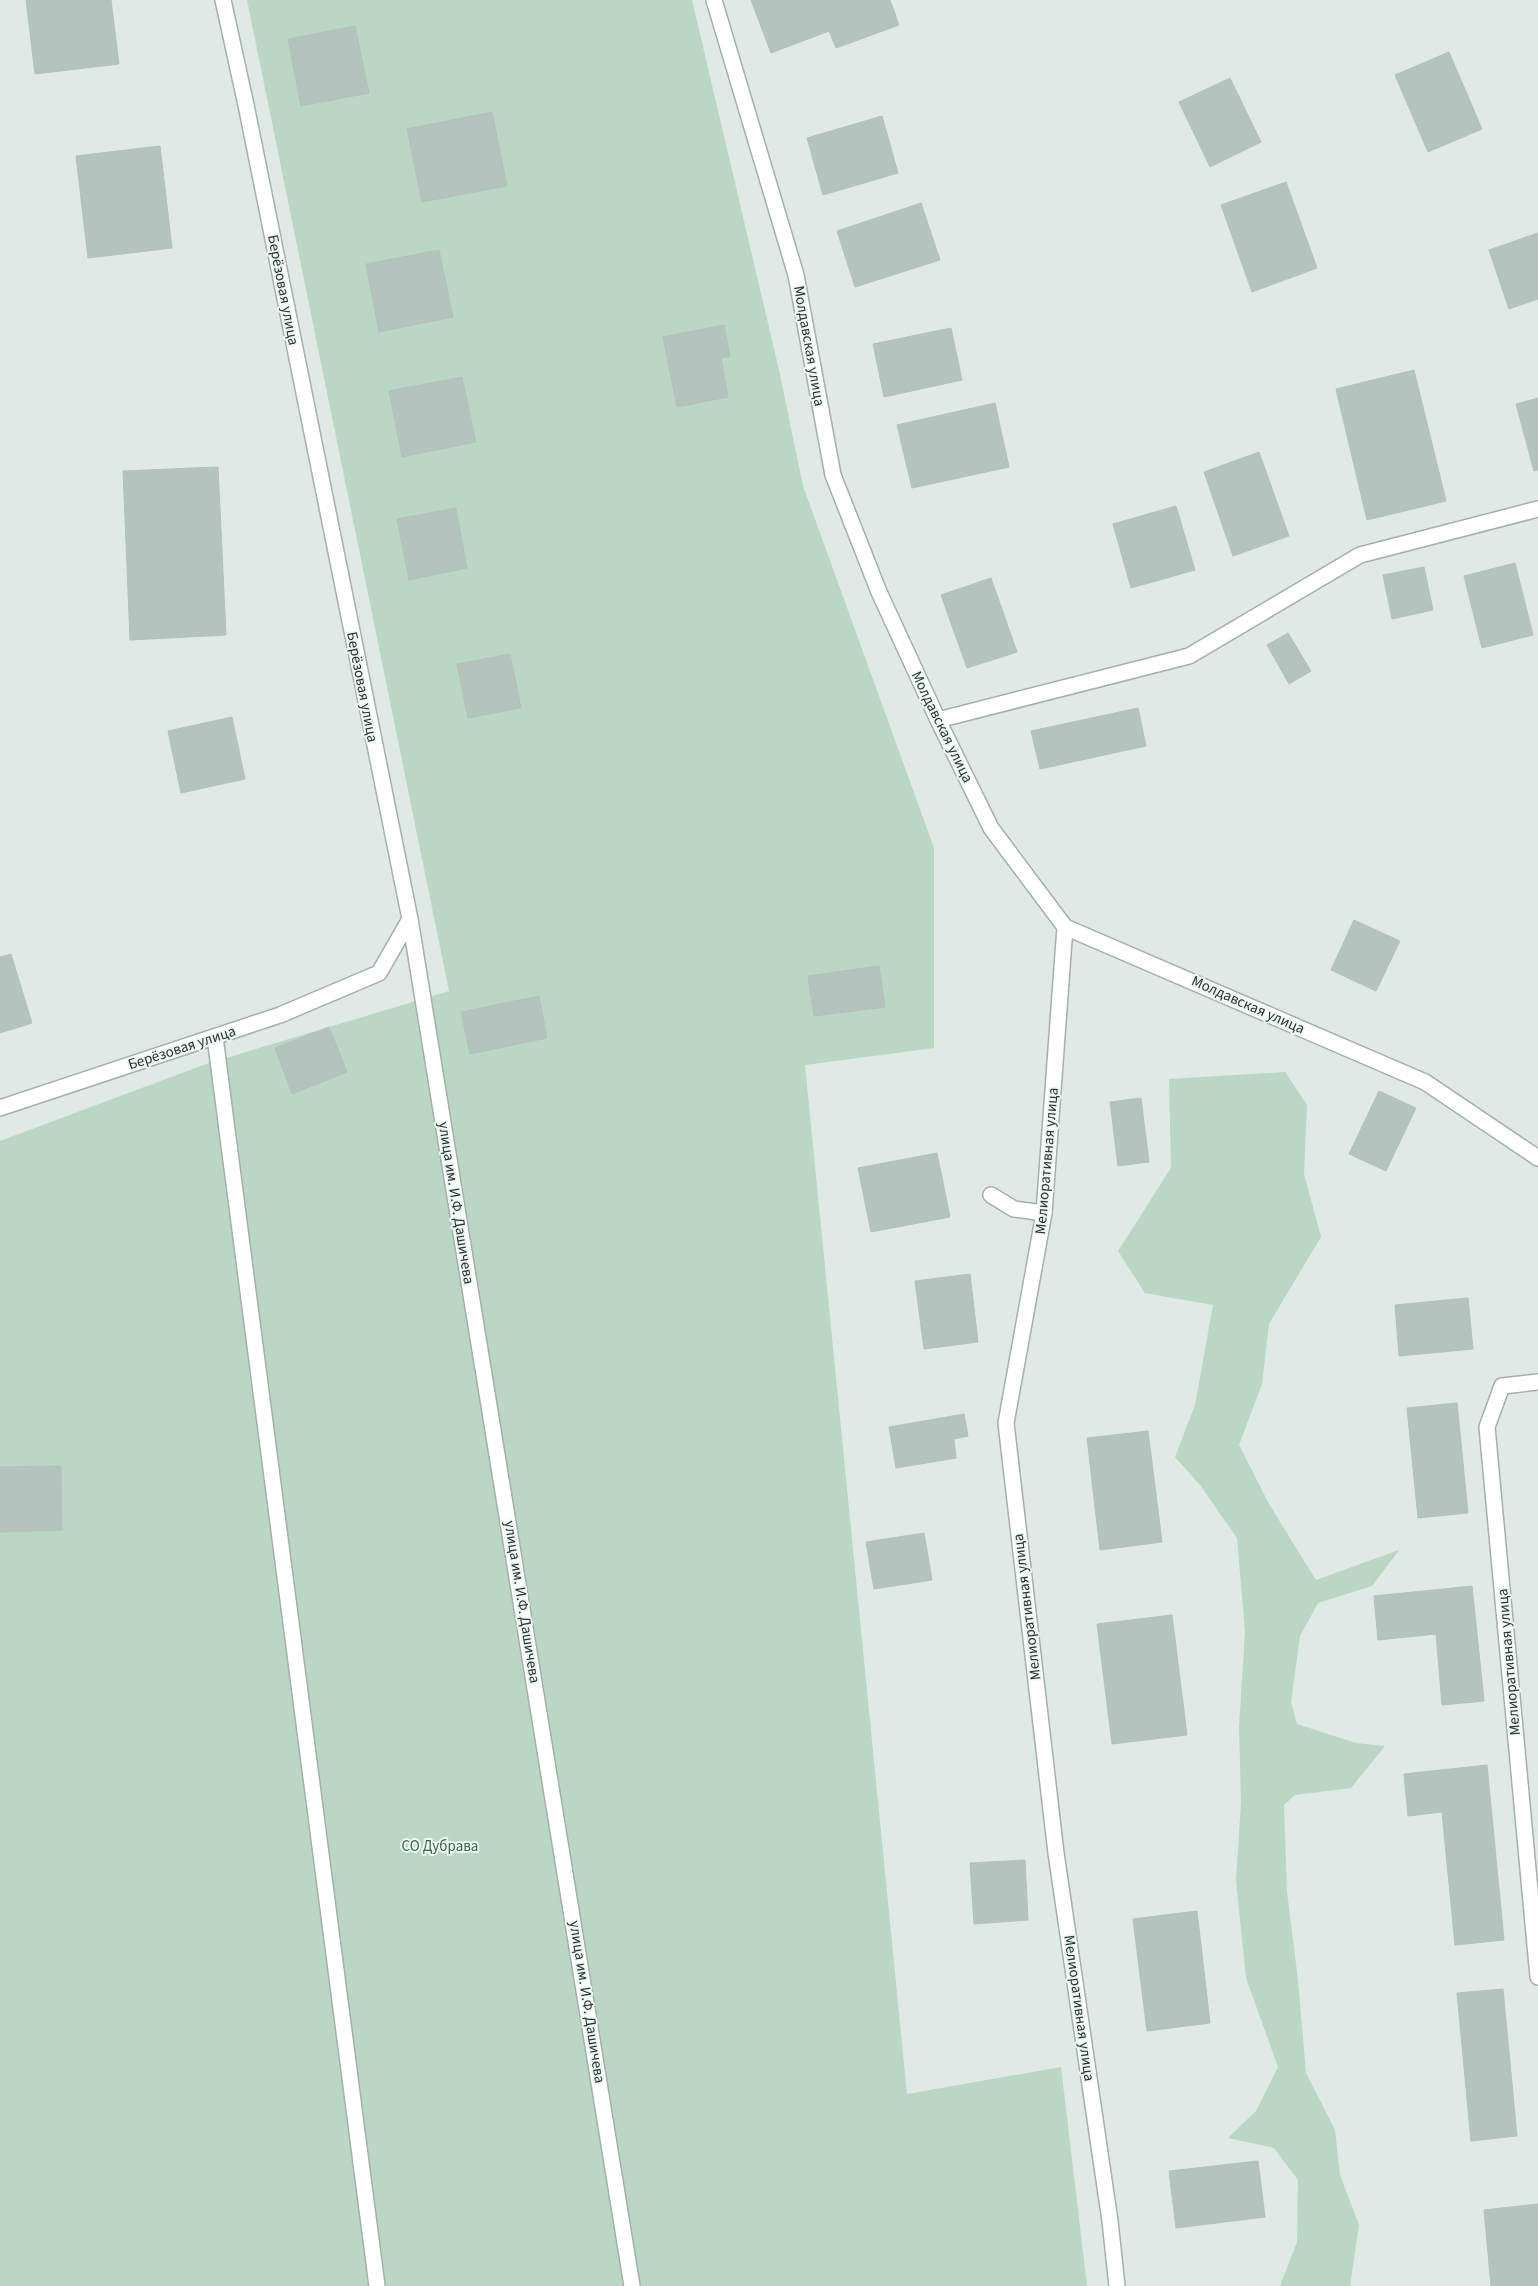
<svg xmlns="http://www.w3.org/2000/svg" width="1538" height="2286" viewBox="0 0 1538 2286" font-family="'Source Sans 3',sans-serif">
<rect width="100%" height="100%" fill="#dfe9e5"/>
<!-- green -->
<path fill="#bad7c3" d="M247,0H692L779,370L803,486L934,848V1048L805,1065L907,2094L1061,2067L1087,2286H0V1141L206,1064L449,991Z
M1285,1072L1307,1105L1304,1174L1321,1237L1269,1324L1262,1384L1239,1445L1269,1504L1316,1580L1399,1550L1372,1586L1318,1603L1300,1636L1291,1702L1297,1724L1356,1743L1385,1746L1351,1788L1295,1795L1284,1805L1287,1892L1298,1980L1306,2073L1335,2130L1340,2175L1359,2225L1350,2286H1280L1297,2242L1298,2180L1274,2148L1228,2138L1256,2111L1278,2067L1246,1978L1236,1881L1241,1802L1239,1727L1245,1632L1237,1538L1200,1485L1175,1457L1195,1405L1213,1305L1145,1293L1118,1251L1171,1168L1169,1079Z"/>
<!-- building -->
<path fill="#b5c3be" stroke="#b3c1bc" d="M26,0H111L119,64L35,74Z
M751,0H890L899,25L836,48L829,31L771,53Z
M355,26L369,93L301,106L288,39Z
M1449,52L1482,129L1428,152L1395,75Z
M1230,78L1261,142L1210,167L1179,102Z
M492,112L507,186L422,202L407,129Z
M882,116L898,173L823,195L807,138Z
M160,146L172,248L88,258L76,156Z
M1286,182L1317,268L1252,292L1221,205Z
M921,203L940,260L855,287L837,231Z
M1538,233V299L1509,309L1489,250Z
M439,250L453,317L379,332L366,264Z
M724,325L730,356L721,358L728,397L677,407L663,337Z
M951,328L962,380L884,397L873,344Z
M1414,370L1446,501L1367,520L1336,389Z
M462,377L476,442L402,457L389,391Z
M1538,398V470L1534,471L1516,404Z
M995,403L1009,467L912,488L897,425Z
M1259,452L1289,536L1233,556L1204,472Z
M218,467L226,635L130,640L123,471Z
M1176,506L1195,570L1131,588L1113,524Z
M456,508L467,568L409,580L397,519Z
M1515,563L1533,635L1482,648L1464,576Z
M1424,567L1433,610L1392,619L1383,575Z
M991,578L1017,652L967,668L941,595Z
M1288,633L1311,671L1289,684L1267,645Z
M510,654L521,708L468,718L457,664Z
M1138,708L1146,746L1040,769L1031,731Z
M232,717L245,779L181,793L168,731Z
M1354,920L1400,941L1376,991L1331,970Z
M11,954L32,1023L0,1033V957Z
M879,966L885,1007L814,1016L808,976Z
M539,996L547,1038L470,1054L461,1012Z
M329,1027L347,1072L292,1094L275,1048Z
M1379,1091L1416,1108L1386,1171L1349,1154Z
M1141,1098L1149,1162L1118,1166L1110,1102Z
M937,1153L950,1217L871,1232L858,1168Z
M970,1274L978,1342L924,1349L915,1281Z
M1468,1298L1473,1349L1399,1356L1395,1305Z
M1457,1403L1468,1513L1418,1518L1407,1408Z
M964,1414L968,1436L954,1439L956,1458L896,1468L889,1427Z
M1148,1431L1162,1542L1100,1550L1087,1438Z
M61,1466L62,1530L0,1532V1467Z
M924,1533L932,1580L874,1589L866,1542Z
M1472,1586L1484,1701L1442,1705L1436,1634L1378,1640L1374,1596Z
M1172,1615L1187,1735L1112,1744L1097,1624Z
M1487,1765L1504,1940L1455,1945L1442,1812L1408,1816L1404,1774Z
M1025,1860L1028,1920L974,1924L970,1863Z
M1197,1911L1210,2023L1147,2031L1133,1919Z
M1503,1989L1517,2136L1471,2141L1457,1993Z
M1258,2161L1265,2217L1176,2228L1169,2171Z
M1538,2204V2286H1491L1484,2210Z"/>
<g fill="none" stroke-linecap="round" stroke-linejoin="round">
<!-- lane casing -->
<g stroke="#a3b0ac" stroke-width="18">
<path id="lane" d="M938,720L1189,656L1360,555L1538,509
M410,919L632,2286
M215,1037L377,2286
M991,1195L1014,1209L1044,1213"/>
</g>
<!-- street casing -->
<g stroke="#a3b0ac" stroke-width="18">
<path id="street" d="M714,0L796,275L833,475L879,592L938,720L991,828L1065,927L1425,1082L1538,1158
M1065,927L1044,1213L1006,1423L1056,1853L1110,2221L1117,2286
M0,1108L280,1015L379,973L410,919L246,105L223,0
M1538,1382L1502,1386L1487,1427L1538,1977"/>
</g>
<!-- lane -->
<use href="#lane" stroke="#fff" stroke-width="15"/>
<!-- street -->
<use href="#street" stroke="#fff" stroke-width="15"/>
</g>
<g text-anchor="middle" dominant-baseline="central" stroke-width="4" stroke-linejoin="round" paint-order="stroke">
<!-- street labels -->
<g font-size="15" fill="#223732" stroke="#eff6f3">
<text transform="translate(283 290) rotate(79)">Берёзовая улица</text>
<text transform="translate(809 346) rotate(80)">Молдавская улица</text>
<text transform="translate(362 687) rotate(79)">Берёзовая улица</text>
<text transform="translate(942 727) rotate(64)">Молдавская улица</text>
<text transform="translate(1248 1005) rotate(24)">Молдавская улица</text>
<text transform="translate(182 1048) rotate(-18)">Берёзовая улица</text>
<text transform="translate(1047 1161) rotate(-85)">Мелиоративная улица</text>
<text transform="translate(456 1203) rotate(81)">улица им. И.Ф. Дашичева</text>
<text transform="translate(522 1602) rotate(81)">улица им. И.Ф. Дашичева</text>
<text transform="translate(1027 1607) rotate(-97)">Мелиоративная улица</text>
<text transform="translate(1509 1662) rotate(-95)">Мелиоративная улица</text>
<text transform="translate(587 2002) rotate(81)">улица им. И.Ф. Дашичева</text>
<text transform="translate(1079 2008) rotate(82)">Мелиоративная улица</text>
</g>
<!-- park labels -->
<g font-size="15" fill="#326848" stroke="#eff6f3">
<text x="440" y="1846">СО Дубрава</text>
</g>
</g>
</svg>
